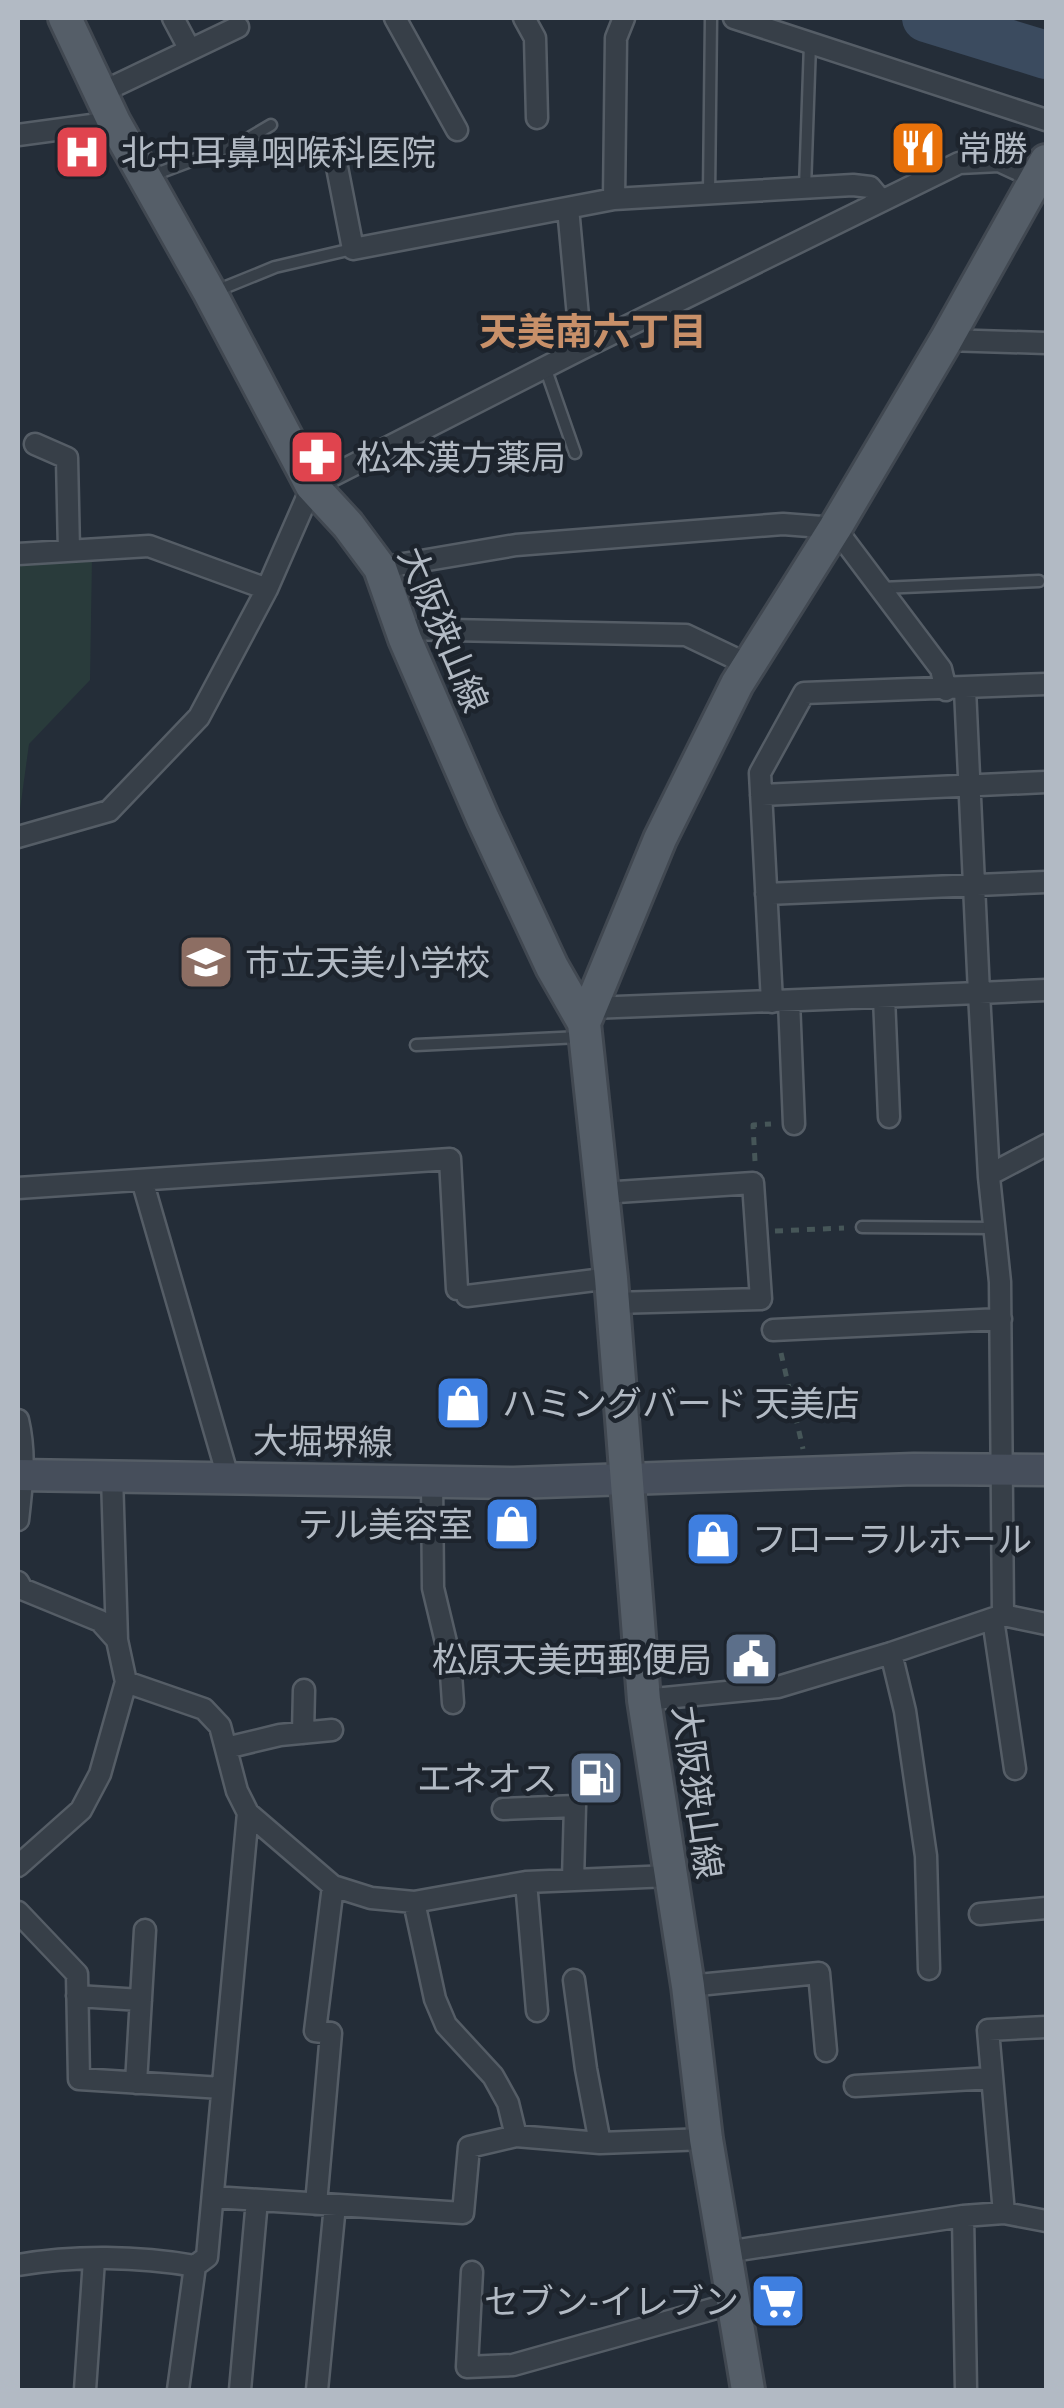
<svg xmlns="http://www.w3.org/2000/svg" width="1064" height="2408" viewBox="0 0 1064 2408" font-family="'PT Sans Narrow','Noto Sans JP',sans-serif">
<rect width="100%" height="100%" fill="#242d38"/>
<!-- green -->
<path fill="#293b3b" d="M92,559L90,680L29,744L18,824V563Z"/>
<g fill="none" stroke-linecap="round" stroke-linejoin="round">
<!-- river -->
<path stroke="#3b4b5f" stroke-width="48" d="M926,18L1046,55"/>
<!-- lane casing -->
<g stroke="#555d66" stroke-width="15">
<path id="lane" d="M148,177L244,141L271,125
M805,188L810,44
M709,193L711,18
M216,291L275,267L352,249
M545,367L575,453
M881,588L1039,581
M416,1045L580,1037
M862,1227L995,1228"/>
</g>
<!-- street casing -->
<g stroke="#555d66" stroke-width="25">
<path id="street" d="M173,18L190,50
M395,18L457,130
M524,18L535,38L537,118
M734,18L1046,120
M100,93L238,27
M18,135L114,122
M336,162L353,249L614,199L853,185L870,187L880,199
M614,199L616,38L624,18
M568,208L581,349
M946,340L1046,343
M35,444L67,458L69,551
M18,554L149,546L267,589
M380,568L516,545L783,524L835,528L941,669L946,690
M401,629L686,635L749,665
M761,795L1046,782
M18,837L109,811L199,717L267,589L312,486L581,349L959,163L999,161L1036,178
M766,894L1046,882
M884,997L889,1117
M789,1001L794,1124
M772,1002L760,773L804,693L1046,684
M591,1008L979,993L965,689
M989,1175L1046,1145
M142,1180L228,1477
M18,1188L450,1159L457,1289
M602,1193L753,1183L761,1299L613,1303
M467,1296L611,1278
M773,1330L1001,1319
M18,1420C26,1454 22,1485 18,1520
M112,1476L117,1640
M432,1481L433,1588L450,1659L453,1703
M18,1582L22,1589L100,1621L117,1640L126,1682L100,1774L81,1810L18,1866
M1003,1615L1000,1282L989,1177L979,993L1046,990
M993,1619L1015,1769
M891,1653L905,1711L926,1856L929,1969
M126,1682L204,1709L220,1726L237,1791L248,1813L333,1886L371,1898L414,1902L526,1882L670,1876
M644,1700L778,1687L891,1653L1003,1615L1046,1624
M303,1733L304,1690
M226,1748L280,1735L332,1730
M503,1809L575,1806L573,1880
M526,1882L537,2011
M414,1902L435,1999L446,2025L493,2076L508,2103L516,2136
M18,1912L77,1974L79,2079L222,2088
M980,1914L1046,1908
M574,1980L586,2069L600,2143
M688,1986L819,1973L826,2051
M77,1996L141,2000
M136,2083L145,1930
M855,2086L991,2078
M213,2197L463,2213L469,2147L516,2136L600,2143L706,2139
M316,2204L331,2033L315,2031L333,1886
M1004,2213L988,2030L1046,2027
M963,2216L966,2390
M726,2252L963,2216L1004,2213L1046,2221
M18,2265C75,2255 138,2256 195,2266
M472,2272L467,2367L513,2365L734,2303
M85,2390L94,2260
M178,2390L195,2266L207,2257L248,1813
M240,2390L257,2200
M317,2390L335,2205"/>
</g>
<!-- secondary casing -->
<g stroke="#555d66" stroke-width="35">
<path id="secondary" d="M18,1475L514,1483L914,1469L1046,1470"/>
</g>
<!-- primary casing -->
<g stroke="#414851" stroke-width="38">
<path id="primary" d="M65,18L114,122L210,293L312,486L348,525L380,568L405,639L483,819L552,967L584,1023L611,1278L644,1700L688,1986L706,2139L748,2390
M584,1023L660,839L737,684L835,528L946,340L1046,161"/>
</g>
<!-- path -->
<path stroke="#465658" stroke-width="5" stroke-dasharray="8 8" stroke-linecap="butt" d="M755,1161L753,1125L771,1124
M775,1231L844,1228
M781,1353L803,1449"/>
<!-- lane -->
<use href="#lane" stroke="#373f48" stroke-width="10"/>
<!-- street -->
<use href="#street" stroke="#373f48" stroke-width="20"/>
<!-- secondary -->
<use href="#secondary" stroke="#464e5b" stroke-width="30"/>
<!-- primary -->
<use href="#primary" stroke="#555e68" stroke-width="32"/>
</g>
<!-- icons -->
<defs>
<g id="restaurant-square" transform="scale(2.875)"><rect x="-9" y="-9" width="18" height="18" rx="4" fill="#e8710a" stroke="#1d242d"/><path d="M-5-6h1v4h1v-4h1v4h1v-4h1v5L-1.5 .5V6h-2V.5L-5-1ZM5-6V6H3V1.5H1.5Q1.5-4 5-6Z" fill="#fff"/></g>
<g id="hospital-square" transform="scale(2.875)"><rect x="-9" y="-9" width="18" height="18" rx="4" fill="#e0444e" stroke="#1d242d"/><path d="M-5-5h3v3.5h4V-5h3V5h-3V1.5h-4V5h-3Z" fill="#fff"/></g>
<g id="pharmacy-square" transform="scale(2.875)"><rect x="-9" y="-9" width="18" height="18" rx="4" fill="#e0444e" stroke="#1d242d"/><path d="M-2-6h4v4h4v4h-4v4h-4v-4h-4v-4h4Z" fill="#fff"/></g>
<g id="school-square" transform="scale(2.875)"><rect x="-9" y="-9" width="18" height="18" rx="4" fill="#8d6e63" stroke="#1d242d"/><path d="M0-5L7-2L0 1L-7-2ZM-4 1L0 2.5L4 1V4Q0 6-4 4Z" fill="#fff"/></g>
<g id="shop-square" transform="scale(2.875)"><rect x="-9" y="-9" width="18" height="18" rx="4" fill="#3f7fe0" stroke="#1d242d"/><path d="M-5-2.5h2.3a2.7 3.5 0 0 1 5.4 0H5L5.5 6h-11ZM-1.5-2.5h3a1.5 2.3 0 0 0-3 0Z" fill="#fff"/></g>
<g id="civic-square" transform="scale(2.875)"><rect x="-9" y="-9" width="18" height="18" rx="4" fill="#5c6f8a" stroke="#1d242d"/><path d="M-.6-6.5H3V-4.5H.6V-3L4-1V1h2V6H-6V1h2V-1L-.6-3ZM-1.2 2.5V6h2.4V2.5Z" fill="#fff"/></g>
<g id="fuel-square" transform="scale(2.875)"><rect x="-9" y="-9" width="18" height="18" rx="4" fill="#5c6f8a" stroke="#1d242d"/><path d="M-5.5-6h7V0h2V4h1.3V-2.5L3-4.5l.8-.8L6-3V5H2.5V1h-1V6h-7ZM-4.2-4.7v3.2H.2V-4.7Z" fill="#fff"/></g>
<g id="supermarket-square" transform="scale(2.875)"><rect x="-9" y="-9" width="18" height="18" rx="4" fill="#3f7fe0" stroke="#1d242d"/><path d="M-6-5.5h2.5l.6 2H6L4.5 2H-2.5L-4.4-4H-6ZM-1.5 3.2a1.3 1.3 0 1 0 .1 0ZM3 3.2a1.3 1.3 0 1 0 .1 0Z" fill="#fff"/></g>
</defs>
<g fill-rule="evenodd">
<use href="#restaurant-square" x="918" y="148"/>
<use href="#hospital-square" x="82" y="152"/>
<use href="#pharmacy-square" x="317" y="457"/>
<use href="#school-square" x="206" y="962"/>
<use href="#shop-square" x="463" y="1403"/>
<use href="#shop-square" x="512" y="1524"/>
<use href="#shop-square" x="713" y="1539"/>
<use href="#civic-square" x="751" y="1659"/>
<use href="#fuel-square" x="596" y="1778"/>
<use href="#supermarket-square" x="778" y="2301"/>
</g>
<g text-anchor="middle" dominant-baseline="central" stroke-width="9" stroke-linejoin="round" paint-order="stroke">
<!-- poi labels -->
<g font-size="35" fill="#b2bac4" stroke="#1d242d" text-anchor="start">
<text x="957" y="148">常勝</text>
<text x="121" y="152">北中耳鼻咽喉科医院</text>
<text x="356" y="457">松本漢方薬局</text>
<text x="245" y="962">市立天美小学校</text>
<text x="502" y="1403">ハミングバード 天美店</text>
<text x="473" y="1524" text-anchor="end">テル美容室</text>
<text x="752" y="1539">フローラルホール</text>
<text x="712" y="1659" text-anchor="end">松原天美西郵便局</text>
<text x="557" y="1778" text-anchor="end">エネオス</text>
<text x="739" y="2301" text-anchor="end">セブン-イレブン</text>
</g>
<!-- street labels -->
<g font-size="35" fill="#b2bac4" stroke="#1d242d">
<text transform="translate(444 629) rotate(67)">大阪狭山線</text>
<text transform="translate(323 1441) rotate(1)">大堀堺線</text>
<text transform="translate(698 1792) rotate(82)">大阪狭山線</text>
</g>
<!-- neighbourhood labels -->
<g font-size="38" font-weight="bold" fill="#c89069" stroke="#1d242d">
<text x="593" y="330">天美南六丁目</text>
</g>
</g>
<!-- border -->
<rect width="1064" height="2408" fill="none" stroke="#b2bac4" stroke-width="40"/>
</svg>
